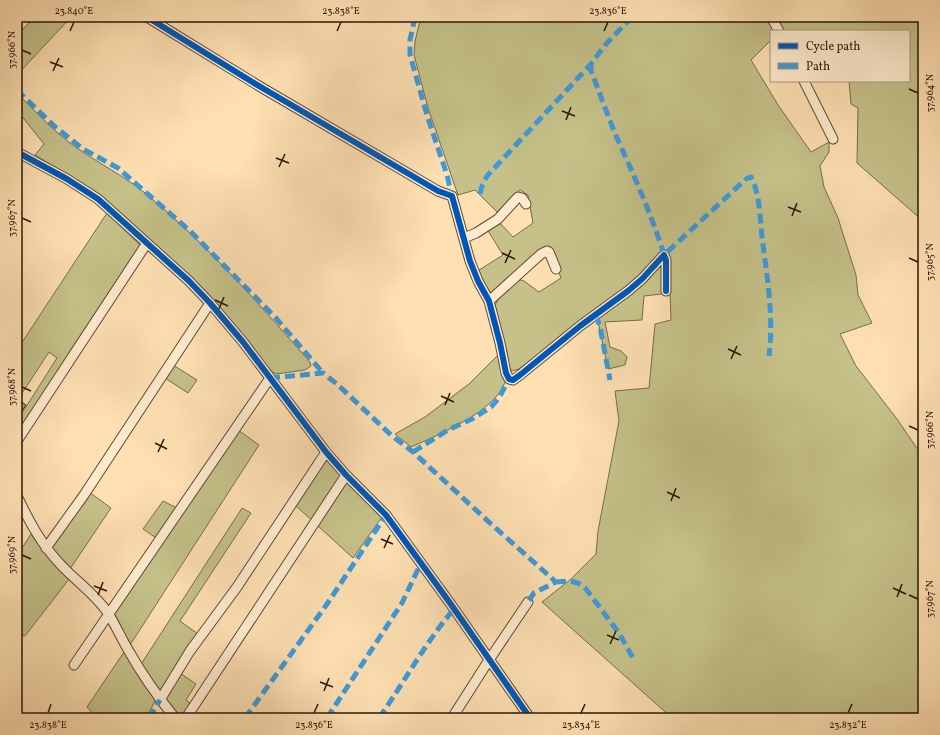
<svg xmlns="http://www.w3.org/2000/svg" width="940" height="735" viewBox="0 0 940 735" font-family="Vollkorn,serif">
<rect width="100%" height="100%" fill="#fee0b3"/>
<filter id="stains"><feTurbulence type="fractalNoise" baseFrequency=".005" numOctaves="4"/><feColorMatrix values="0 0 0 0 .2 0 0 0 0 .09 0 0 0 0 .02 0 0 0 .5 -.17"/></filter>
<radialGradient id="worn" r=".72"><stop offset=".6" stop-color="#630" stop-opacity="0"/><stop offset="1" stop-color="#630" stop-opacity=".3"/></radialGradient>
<!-- green -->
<path fill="#c5c189" stroke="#786c49" d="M35,17H71L17,75V35Z
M421,17H767L775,31H771V40L751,60L778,105L811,152L829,142V152L820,166L824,187L838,218L856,275L858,295L872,323L840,334L856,366L897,419L923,457V718H672L542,602L571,579L596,554L598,531L619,421L615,391L649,388L655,324L671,320L670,293L644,296L642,320L605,322L610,347L621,351L627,357L625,365L608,369L596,312L519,369L512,371L509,366L507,352L494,310L496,303L502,295L518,279L524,281L539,292L561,278L551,251L490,295L476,272L503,255L487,229L499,222L513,237L533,223L528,195L520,190L497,212L475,190L458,195L428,108L414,55L415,41Z
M776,17H923V221L857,163L858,108L851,104L849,81H909V31H783Z
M17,93C36,112 55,133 77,148C100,164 124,176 145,193C206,243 258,303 310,362L311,366L305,370L276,374L271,371L221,309L192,279L68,175L35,155L44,144L20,114L23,111L17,105Z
M107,213L140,245L76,342L17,435V421L57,358L49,352L17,401V350Z
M499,354L506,381C502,388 499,395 492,401C473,420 436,436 411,447L395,434L425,417L469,384Z
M173,365L197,380L188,393L165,378Z
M238,430L259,445L130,645L113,613L162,542L143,529L163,501L177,508Z
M325,459L382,517L353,558L294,504Z
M89,492L111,508L70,569L56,554L51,546Z
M242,508L251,513L180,621L198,634L180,673L196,684L186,700L191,704L181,718L160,692L146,718H97L87,707L124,652L136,672Z
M31,534C42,551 54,564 70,578L25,636L17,634V556Z"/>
<!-- building -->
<path fill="#d5996a" stroke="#2b1609" d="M17,399L26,405L17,418Z"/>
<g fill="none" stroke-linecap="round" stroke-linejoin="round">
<!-- street casing -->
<g stroke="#604834" stroke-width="11">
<path id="street" d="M147,17L259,86L438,191L452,196L470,261L478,281L489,301L500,343L506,373L509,379L513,380L520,375L580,326L628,291L642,279L664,255L666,260V291
M771,17L779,31
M804,81L833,139
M17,152L67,179L98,199L189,281L210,303L243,342L326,452L346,475L386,515L450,603L530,718
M464,238L476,233L498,219L518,197L522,198L526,204
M489,301L541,254L547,251L549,252L556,269
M17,441L147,243
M17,496C29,521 41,544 61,565C76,581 95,594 108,613C116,626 122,640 130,653C143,676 158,697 175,718
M46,548L84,495L210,303
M74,665L270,378
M160,700L190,651L237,587L326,452
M186,718L346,475
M452,718L489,660L528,602"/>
</g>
<!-- street -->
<use href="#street" stroke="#feebce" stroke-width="9"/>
<!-- quiet -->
<path stroke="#3d9add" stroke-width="5" stroke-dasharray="10 5" stroke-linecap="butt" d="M415,17L410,40V55L427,115L447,175L452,196
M591,64V71C599,91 606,111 614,131C632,172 651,212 664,255L746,179L751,177C760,194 760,218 762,237C767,276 774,317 769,356
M17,90L54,126L83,149L118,168L190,231L275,317L323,373
M480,194L482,186L487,176L591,64L606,44L632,17
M596,315L600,327L610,380
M270,378L323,373L337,384L391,435L413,452L490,523L556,582L534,593L528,602
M413,452L448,430L474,418L491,407L499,398L509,379
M556,582L570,581L578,583L586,589L619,633L633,658
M149,718L160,700
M245,718L327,604L386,515
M327,718L402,603L421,563
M379,718C405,681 425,643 454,609"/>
<!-- cycleway casing -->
<g stroke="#feebce" stroke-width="8">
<path id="cycleway" d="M147,17L259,86L438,191L452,196L470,261L478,281L489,301L500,343L506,373L509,379L513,380L520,375L580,326L628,291L642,279L664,255L666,260V291
M17,152L67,179L98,199L189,281L210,303L243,342L326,452L346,475L386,515L450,603L530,718"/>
</g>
<!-- cycleway -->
<use href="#cycleway" stroke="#0057b8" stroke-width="6"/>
</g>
<!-- ticks -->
<path fill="none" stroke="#2b1609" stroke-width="1.5" d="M70,31L74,22M337,31L341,22M604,31L608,22M22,50L31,54M50,62L63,67M53,71L59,58M909,89L918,93M562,111L575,116M566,120L571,107M276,158L289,163M279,167L285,154M788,207L801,212M792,216L797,203M22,218L31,222M502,253L515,259M909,258L918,262M505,263L511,250M215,300L228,306M219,309L224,297M728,349L741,355M731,359L737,346M22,387L31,391M441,396L454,402M445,405L450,393M909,426L918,430M155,443L167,449M158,452L164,439M667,492L680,498M671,501L676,488M381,539L393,544M384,548L390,535M22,555L31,559M94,586L107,591M893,588L906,594M98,595L103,582M909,595L918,599M897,597L902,584M607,635L619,640M610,644L616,631M320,682L333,687M324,691L329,678M48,713L51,704M314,713L318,704M581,713L585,704M848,713L852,704"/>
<!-- margin -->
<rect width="940" height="735" fill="none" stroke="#fee0b3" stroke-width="44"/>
<!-- legend -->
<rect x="770" y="30" width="140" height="52" fill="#feebce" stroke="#aa967f"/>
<rect x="778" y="43" width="20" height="6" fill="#0057b8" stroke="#aa967f"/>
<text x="806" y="50" font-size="12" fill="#2b1609">Cycle path</text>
<rect x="778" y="63" width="20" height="6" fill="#3d9add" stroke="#aa967f"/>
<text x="806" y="70" font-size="12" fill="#2b1609">Path</text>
<rect x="22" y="22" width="896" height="691" fill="none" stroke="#2b1609" stroke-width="1.5"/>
<g font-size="10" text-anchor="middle" fill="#2b1609">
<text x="74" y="14">23.840°E</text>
<text x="341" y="14">23.838°E</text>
<text x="608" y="14">23.836°E</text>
<text transform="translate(11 50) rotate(-90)" y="4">37.966°N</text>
<text transform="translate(929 93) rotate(-90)" y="4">37.964°N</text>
<text transform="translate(11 218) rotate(-90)" y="4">37.967°N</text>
<text transform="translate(929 262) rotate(-90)" y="4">37.965°N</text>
<text transform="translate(11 387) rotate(-90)" y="4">37.968°N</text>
<text transform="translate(929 430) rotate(-90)" y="4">37.966°N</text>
<text transform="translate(11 555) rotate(-90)" y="4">37.969°N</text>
<text transform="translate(929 599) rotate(-90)" y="4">37.967°N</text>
<text x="48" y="728">23.838°E</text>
<text x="314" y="728">23.836°E</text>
<text x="581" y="728">23.834°E</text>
<text x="848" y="728">23.832°E</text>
</g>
<rect width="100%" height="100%" filter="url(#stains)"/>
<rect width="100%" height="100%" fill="url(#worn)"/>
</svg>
